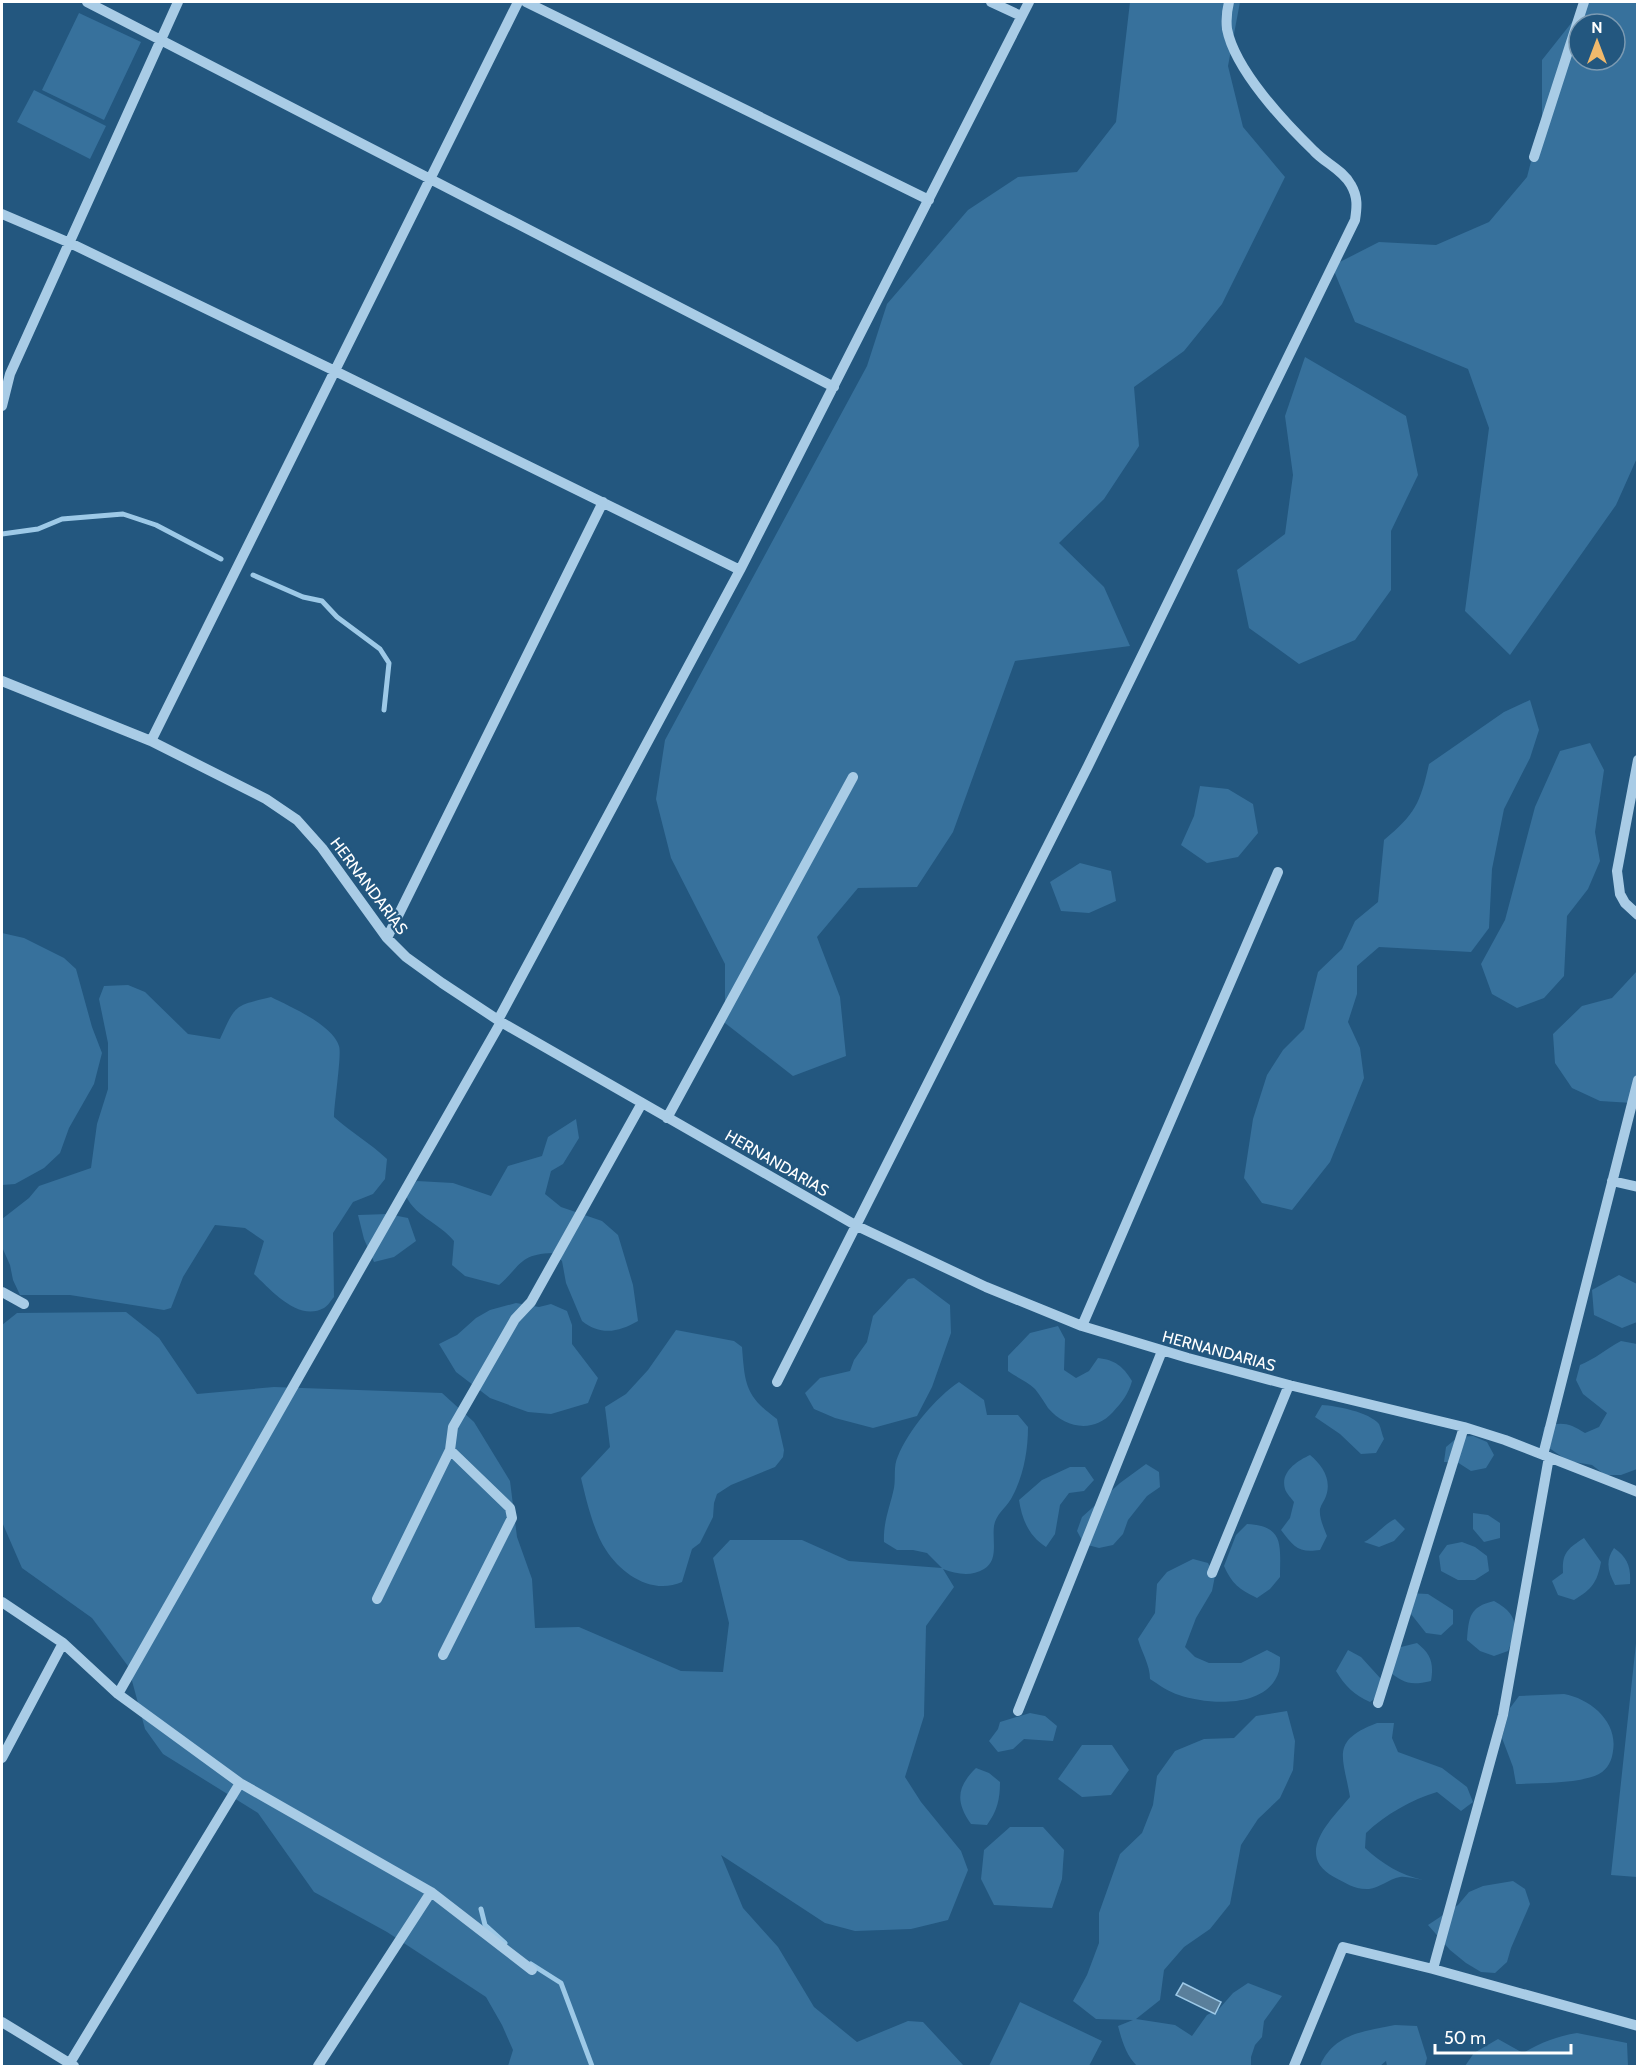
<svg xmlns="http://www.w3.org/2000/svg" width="1639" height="2068" viewBox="0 0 1639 2068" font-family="Cabin,sans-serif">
<rect width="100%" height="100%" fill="#23577f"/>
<!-- green -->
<path fill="#37719c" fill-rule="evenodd" d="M1130,2H1240L1228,66L1243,127L1285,177L1222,304L1184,351L1134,387L1139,446L1104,499L1059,543L1104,587L1130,646L1015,661L953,832L917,887L858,888L817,937L840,997L846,1056L793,1076L725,1023V964L671,858L656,799L665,740L867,366L887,304L968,210L1018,177L1077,172L1116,122Z
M1588,2H1637V458L1616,505L1510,655L1465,611L1489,428L1468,369L1355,322L1332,266L1379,242L1436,245L1489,222L1527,177L1542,119V60ZM1579,24H1615V60H1579Z
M79,13L141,42L104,120L42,90Z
M34,90L106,126L90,159L17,122Z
M1305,357L1406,416L1418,475L1391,531V590L1355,640L1299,664L1249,628L1237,570L1285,534L1293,475L1285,416Z
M1530,700L1539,730L1530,758L1504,809L1492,869L1489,928L1471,952L1379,947L1357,966V994L1348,1022L1360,1048L1364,1078L1330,1162L1292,1210L1262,1203L1244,1178L1253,1119L1267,1075L1283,1050L1304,1029L1318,972L1342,949L1355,921L1378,902L1384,840C1415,814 1420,804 1429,764L1504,712Z
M1590,743L1604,770L1595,832L1600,861L1588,889L1567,916L1564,976L1544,998L1517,1008L1492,994L1481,964L1505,920L1535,807L1560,751Z
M1200,786L1228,789L1253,804L1258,833L1238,857L1207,863L1181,845L1194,816Z
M1080,863L1111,871L1116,901L1089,913L1061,911L1050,882Z
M2,933L24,938L64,958L76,969L92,1027L102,1053L94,1084L69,1128L60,1153L44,1168L15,1184L2,1185Z
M1637,971V1101L1632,1103L1600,1101L1572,1088L1555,1063L1553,1034L1582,1006L1612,998Z
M128,985L145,992L188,1034L220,1039C236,1004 234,1006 271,997C289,1006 333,1025 339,1046C342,1054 334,1104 334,1117C351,1132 370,1143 387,1159L385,1179L373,1194L353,1202L333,1233L334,1297C331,1300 328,1306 324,1308C298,1322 271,1290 254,1274L264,1241L245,1228L215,1225L183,1277L171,1308L164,1310L70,1295H20L13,1280L10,1265L2,1247V1219L29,1198L39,1186L91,1168L97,1124L108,1089V1043L99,999L104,986Z
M576,1119L579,1138L563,1164L551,1171L545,1194L561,1207L602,1221L618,1235L633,1285L638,1321C619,1332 601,1336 582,1321L566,1283L562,1261L553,1253C519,1254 521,1266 499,1285L465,1276L452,1265L454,1241C441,1224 410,1214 405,1192L417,1181L453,1183L491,1196L508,1166L542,1156L548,1137Z
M388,1214L408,1218L416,1241L394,1257L374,1262L364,1239L358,1215Z
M1619,1275L1637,1284V1322L1622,1328L1594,1315L1592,1290Z
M914,1278L950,1305L951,1333L932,1387L917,1416L873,1428L835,1418L814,1409L805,1393L820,1378L850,1371L854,1360L867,1342L873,1316L908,1279Z
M516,1303L539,1307L551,1304L567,1311L572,1325V1344L598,1378L588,1403L551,1414L528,1412L490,1398L456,1372L439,1344L457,1335L476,1318L490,1310Z
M126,1312L159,1338L197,1394L274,1387L442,1393L474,1422L510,1481L517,1537L532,1579L535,1628L579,1627L681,1671L723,1672L729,1623L713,1558L730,1540H802L849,1561L942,1568L927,1553L913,1550H897L884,1542C883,1522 890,1507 894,1488C896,1477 893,1467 898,1456C908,1431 936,1397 959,1382L984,1400L987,1415H1018L1028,1427C1028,1452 1023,1478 1011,1499C1005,1509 996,1514 994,1526C992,1541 999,1560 984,1569C971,1577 956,1574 943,1569L954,1587L926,1626L924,1716L905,1777L921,1802L961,1851L968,1870L948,1920L911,1929L855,1931L825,1923L721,1855L743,1908L778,1947L814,2007L857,2042L908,2021L923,2022L964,2066H508L513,2050L502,2025L486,1997L387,1932L314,1892L258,1813L163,1754L145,1729L128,1666L92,1618L22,1568L2,1522V1325L17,1313Z
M1058,1326L1065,1339L1064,1370L1076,1378L1089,1371L1098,1358C1115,1360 1123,1366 1132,1381C1128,1395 1122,1402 1113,1412C1094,1433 1066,1429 1048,1408C1044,1402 1040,1395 1035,1389C1028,1382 1016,1377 1008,1371V1356L1030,1333Z
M676,1330L734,1341L742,1347C745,1384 745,1396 777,1419L784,1450L783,1457L775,1467L731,1485L717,1494L714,1503L713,1517L700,1543L692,1549L682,1582C653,1595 622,1575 606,1550C594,1533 586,1499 581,1478L610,1447L605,1407L626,1394L648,1370Z
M1621,1341L1637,1344V1469L1621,1475H1605L1592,1465L1568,1461L1542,1443L1544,1427C1561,1421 1570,1423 1585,1433L1599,1427L1607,1413L1583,1394L1576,1380L1580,1365C1595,1359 1606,1349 1621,1341Z
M1322,1405C1337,1406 1369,1412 1379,1424C1381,1428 1382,1435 1384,1439L1376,1453L1361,1454L1340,1434L1315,1417Z
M1473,1436L1487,1442L1494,1455L1486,1468L1471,1471L1457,1462H1444L1446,1447L1458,1437Z
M1310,1455C1322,1465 1332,1479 1326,1496C1325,1500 1321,1504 1320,1509C1319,1518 1324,1528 1327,1536L1320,1550C1298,1553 1294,1547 1281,1530L1290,1518L1294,1502C1292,1499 1286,1493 1285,1489C1280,1472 1297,1461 1310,1455Z
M1146,1464L1159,1472L1160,1487L1147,1496L1128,1520L1123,1534L1113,1545L1099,1548L1084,1544L1077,1531L1082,1517L1120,1483Z
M1070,1467H1085L1094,1480L1084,1491L1069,1493L1060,1505L1055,1534L1046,1547C1029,1536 1022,1520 1019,1500L1042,1480Z
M1473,1513L1488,1515L1500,1523V1538L1484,1542L1473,1529Z
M1395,1519L1405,1529L1394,1541L1379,1547L1364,1542C1376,1536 1383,1525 1395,1519Z
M1247,1524C1285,1526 1280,1546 1280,1577L1270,1589L1257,1598C1239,1589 1232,1584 1224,1566L1236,1535Z
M1584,1538L1601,1562C1597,1583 1592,1589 1574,1600L1558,1595L1552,1581L1563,1573C1562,1553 1567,1549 1584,1538Z
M1462,1542L1475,1547L1487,1556L1489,1571L1475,1580H1458L1441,1571L1439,1556L1447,1545Z
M1614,1548C1628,1558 1631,1567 1630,1584L1615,1585C1608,1572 1605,1561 1614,1548Z
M1193,1559L1208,1563L1215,1576L1212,1591L1196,1618L1185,1647L1195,1657L1209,1663H1241L1267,1650L1280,1657C1280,1661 1280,1666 1279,1671C1268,1709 1208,1705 1179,1695C1169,1692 1159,1685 1150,1679C1150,1665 1142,1653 1138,1639L1155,1613L1157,1584L1167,1572Z
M1407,1593L1428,1594L1453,1610V1624L1441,1635L1426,1633L1407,1609Z
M1494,1601C1518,1614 1519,1627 1508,1651L1494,1656L1480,1651L1467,1640C1469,1617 1469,1607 1494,1601Z
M1637,1634V1877L1611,1875Z
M1417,1643C1431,1654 1434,1663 1431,1681C1409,1686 1404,1683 1387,1670L1388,1654L1401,1647Z
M1348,1650L1361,1657L1381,1679L1383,1693L1370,1702C1354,1695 1345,1686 1336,1671Z
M1564,1694C1591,1699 1618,1722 1613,1751C1612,1760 1608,1769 1599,1774C1579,1784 1538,1783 1516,1784L1513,1767L1502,1738L1510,1708L1519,1696Z
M1287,1711L1295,1741L1293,1770L1280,1798L1258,1819L1241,1845L1230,1904L1210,1929L1184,1947L1164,1970L1160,2000L1136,2019L1175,2025L1192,2036L1207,2015L1219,2009L1233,1993L1248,1983L1282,1996L1264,2021L1262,2037L1255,2045L1251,2057V2066H1137C1126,2055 1122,2041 1118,2026L1133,2020L1096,2019L1073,2001L1087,1975L1099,1943V1913L1120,1854L1142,1833L1153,1805L1157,1776L1175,1751L1204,1739L1234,1738L1256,1716Z
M1030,1713L1045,1716L1057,1726L1053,1741L1024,1739L1013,1749L998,1752L989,1741L998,1729L1000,1722Z
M1377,1723H1394L1392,1738L1398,1752L1442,1768L1467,1787L1473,1802L1461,1811L1437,1792C1411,1800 1386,1814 1366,1833L1365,1848C1382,1864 1401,1875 1423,1880C1416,1879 1406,1876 1400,1877C1389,1879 1379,1888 1369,1889C1355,1890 1346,1883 1334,1877C1293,1854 1332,1819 1350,1797C1343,1756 1330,1741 1377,1723Z
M1082,1745H1112L1129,1770L1111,1795L1082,1797L1058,1779Z
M976,1768L989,1773L1000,1782C1000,1800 997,1811 987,1825L971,1824C955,1801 957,1787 976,1768Z
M1010,1827H1043L1064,1850L1062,1879L1052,1908L994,1905L981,1879L984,1850Z
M1513,1881L1525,1889L1530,1904L1511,1948L1507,1962L1495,1973L1481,1972L1466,1963L1450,1950L1428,1925L1458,1905L1469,1892L1483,1886Z
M1020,2002L1102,2041L1089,2066H989Z
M1395,2025L1417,2026L1427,2058L1425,2066H1387L1386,2061L1380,2066H1320C1333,2034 1364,2031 1395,2025Z
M1577,2033L1627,2043L1628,2066H1465L1474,2053L1498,2039L1523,2053C1540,2043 1557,2036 1577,2033Z"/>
<!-- water -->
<path fill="#5a7f9b" stroke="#9dc9e7" stroke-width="1.5" d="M1183,1983L1221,2002L1215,2014L1176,1995Z"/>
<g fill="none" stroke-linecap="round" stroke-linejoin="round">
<!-- stream -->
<path stroke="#9dc9e7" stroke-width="5" d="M2,534L38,529L62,519L123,514L156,525L221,559
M253,575L303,597L322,601L337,617L380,649L389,663L384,710
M481,1909L485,1925L505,1943
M531,1964L561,1983L592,2066"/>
<!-- minor -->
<path stroke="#a9cce6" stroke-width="10" d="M87,2L834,387
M526,2L929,200
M991,2L1021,16
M1534,157L1584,2
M2,214L70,243L335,371L740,570
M2,406L10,374L178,2
M2,681L151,741L266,799L297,820L322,848L387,938L406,957L442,983L501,1022L857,1226L986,1287L1082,1326L1188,1358L1289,1385L1464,1427L1505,1440L1638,1492
M151,741L518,2
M1638,760L1617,871L1620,894L1625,903L1638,915
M387,938L603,502
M498,1020L740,570L1029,2
M667,1118L853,777
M1612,1181L1638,1187
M2,1292L24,1304
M1082,1326L1278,872
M777,1382L1088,766L1355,220C1357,207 1358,197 1351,185C1343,170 1325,163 1314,151C1285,123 1235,70 1227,29C1226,20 1227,10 1229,2
M1543,1455L1638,1080
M1212,1573L1289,1385
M377,1599L450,1450L453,1427L515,1319L531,1302L642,1103
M2,1602L63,1643L118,1694L240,1783L431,1892L532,1970
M443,1655L512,1518L510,1508L450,1450
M118,1694L501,1022
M1378,1703L1464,1427
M1018,1711L1162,1351
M2,1758L63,1643
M1433,1969L1503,1715L1549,1457
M2,2022L74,2066
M68,2066L240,1783
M318,2066L431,1892
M1294,2066L1343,1947L1433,1969L1638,2026"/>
</g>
<g text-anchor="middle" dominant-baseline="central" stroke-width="4.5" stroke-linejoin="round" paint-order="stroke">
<!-- street labels -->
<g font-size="16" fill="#fff" stroke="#23577f">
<text transform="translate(369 886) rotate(53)">HERNANDARIAS</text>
<text transform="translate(777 1163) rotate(30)">HERNANDARIAS</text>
<text transform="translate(1219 1351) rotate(15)">HERNANDARIAS</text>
</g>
</g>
<!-- border -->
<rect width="1639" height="2068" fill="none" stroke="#ffffff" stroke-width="6"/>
<!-- north arrow -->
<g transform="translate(1597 42)"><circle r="28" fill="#23577f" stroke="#7b9ab2" stroke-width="1.5"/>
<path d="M0-4.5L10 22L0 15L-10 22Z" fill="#f1b96c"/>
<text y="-9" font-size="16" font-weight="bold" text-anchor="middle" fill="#ffffff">N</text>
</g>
<!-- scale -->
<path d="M1435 2044v9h136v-9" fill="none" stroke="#ffffff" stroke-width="3"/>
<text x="1444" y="2044" font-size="18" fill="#ffffff" stroke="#23577f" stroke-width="4.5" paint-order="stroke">50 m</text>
</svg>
